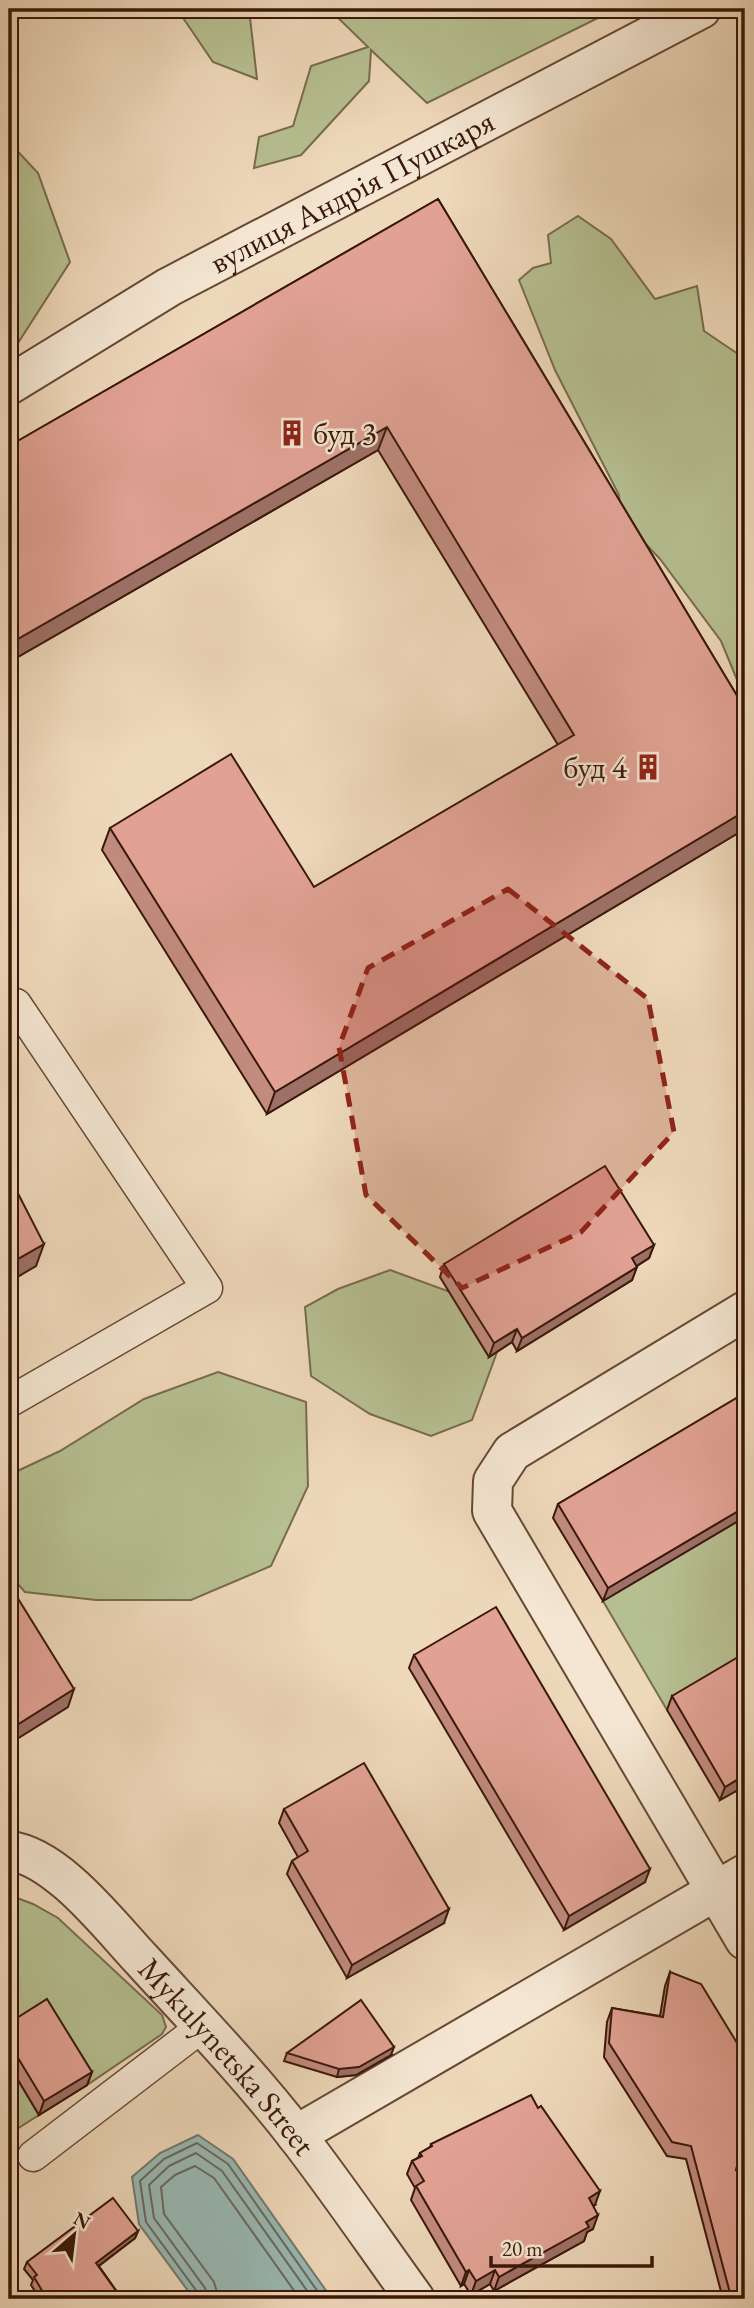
<svg xmlns="http://www.w3.org/2000/svg" width="754" height="2308" viewBox="0 0 754 2308" font-family="'EB Garamond',serif">
<rect width="100%" height="100%" fill="#eed8ba"/>
<filter id="stains"><feTurbulence type="fractalNoise" baseFrequency=".00286" numOctaves="4"/><feColorMatrix values="0 0 0 0 .2 0 0 0 0 .09 0 0 0 0 .02 0 0 0 .5 -.17"/></filter>
<radialGradient id="worn" r=".72"><stop offset=".6" stop-color="#630" stop-opacity="0"/><stop offset="1" stop-color="#630" stop-opacity=".3"/></radialGradient>
<!-- green -->
<path fill="#b6bf91" stroke="#786c4d" stroke-width="2" d="M177,9H249L257,79L213,62Z
M329,9H616L427,103L371,50L369,81L301,155L254,168L259,137L293,126L311,66L368,47Z
M9,142L38,173L70,262L18,343L9,348Z
M578,216L611,239L655,299L697,286L704,331L741,356L745,399V699L721,641L660,559L621,518L619,495L555,370L519,280L533,268L551,263L548,235Z
M390,1270L456,1294L500,1344L472,1420L431,1436L370,1414L311,1376L305,1307L338,1289Z
M218,1372L306,1402L308,1486L271,1566L191,1600H96L25,1592L9,1574V1475L60,1451L144,1399Z
M745,1517V1664L667,1710L603,1601Z
M9,1895L33,1904L58,1918L162,2015L166,2027L162,2034L87,2085L43,2013L9,2033Z
M9,2065L39,2115L9,2134Z"/>
<!-- water -->
<path fill="#99b9b3" stroke="#73796f" stroke-width="2" d="M198,2135L233,2159L332,2299H194L139,2224L132,2177L160,2153Z"/>
<g fill="none" stroke-linecap="round" stroke-linejoin="round">
<!-- shore -->
<path stroke="#6a685e" stroke-width="2" d="M199,2299L198,2293L146,2222L140,2181L164,2159L197,2143L228,2164L323,2299
M208,2299L205,2288L154,2218L149,2185L169,2166L196,2153L222,2171L313,2299
M219,2299L214,2282L164,2214L161,2187L175,2175L195,2166L214,2178L300,2299"/>
<!-- service casing -->
<g stroke="#674835" stroke-width="33">
<path id="service" d="M9,1008L16,1004L207,1288L9,1402
M33,2156L203,2026"/>
</g>
<!-- minor casing -->
<g stroke="#674835" stroke-width="42">
<g id="minor">
<path id="s1" d="M9,385L169,287L701,9"/>
<path d="M745,1311L512,1452L493,1481L492,1511L745,1940"/>
<path id="s2" d="M9,1851C57,1856 110,1926 142,1960C194,2017 249,2074 297,2136C338,2189 376,2245 415,2299"/>
<path d="M296,2135L745,1874"/>
</g>
</g>
<!-- service -->
<use href="#service" stroke="#f4e6d2" stroke-width="30"/>
<!-- minor -->
<use href="#minor" stroke="#f4e6d2" stroke-width="38"/>
</g>
<!-- wall -->
<path fill="#c28b7f" stroke="#3a1809" stroke-width="2" d="M438,199L745,709V829L267,1114L102,850L110,828L314,887L558,745L378,450L9,662V446Z
M745,1088V1167L741,1101Z
M654,1245L649,1258L637,1266L632,1280L517,1351L512,1342L489,1357L440,1277L444,1264Z
M745,1393L603,1601L553,1518L558,1504Z
M414,1655L645,1882L564,1930L409,1668Z
M672,1696L745,1786L720,1800L667,1710Z
M284,1809L444,1923L347,1978L287,1874L292,1861L298,1857L279,1823Z
M670,1972L736,2170L745,2299H723L686,2159L667,2156L604,2057L607,2022L612,2008L660,2016L665,1986Z
M9,2023L92,2072L87,2085L39,2115L9,2065Z
M287,2053L391,2055L356,2075L337,2077L284,2061Z
M431,2144L595,2205L593,2206V2229L587,2232L584,2241L494,2291L490,2284L471,2295L464,2284L461,2286L411,2200L415,2188L407,2174L412,2161L418,2158L420,2153L430,2147Z
M138,2231L135,2238L99,2266L122,2299H40L31,2285L33,2280L24,2269L27,2262Z"/>
<!-- shaded-wall -->
<path fill="#9e7168" stroke="#3a1809" stroke-width="2" d="M387,427L378,450L9,662V644Z
M745,811V829L267,1114L275,1092Z
M44,1244L36,1266L9,1282V1264Z
M654,1245L649,1258L627,1272L632,1258Z
M637,1267L632,1280L517,1351L522,1338Z
M517,1329L512,1342L489,1357L494,1343Z
M745,1507V1517L603,1601L608,1588Z
M74,1689L68,1707L9,1744V1730Z
M745,1775V1786L720,1800L725,1787Z
M650,1869L645,1882L564,1930L569,1916Z
M449,1909L444,1923L347,1978L352,1965Z
M394,2047L391,2055L356,2075L337,2077L339,2069Z
M92,2072L87,2085L39,2115L44,2101Z
M600,2191L595,2205L584,2211L589,2198Z
M598,2215L593,2229L587,2232L584,2241L494,2291L499,2277Z
M138,2231L135,2238L93,2270L96,2263Z
M469,2270L464,2284L461,2286L466,2272Z
M495,2270L490,2284L471,2295L476,2281Z
M745,2289V2299H728L730,2293Z"/>
<!-- building -->
<path fill="#e1a294" stroke="#3a1809" stroke-width="2" d="M438,199L745,709V811L275,1092L110,828L231,754L314,887L574,735L387,427L9,644V446Z
M605,1166L654,1245L632,1258L637,1267L522,1338L517,1329L494,1343L444,1264Z
M9,1176L44,1244L9,1264Z
M745,1393V1507L608,1588L558,1504Z
M9,1584L74,1689L9,1730Z
M496,1607L650,1869L569,1916L414,1655Z
M745,1653V1775L725,1787L672,1696Z
M364,1763L449,1909L352,1965L292,1861L308,1851L284,1809Z
M670,1972L701,1984L745,2056V2134L736,2170L745,2168V2289L730,2293L691,2146L672,2142L609,2043L612,2008L663,2017Z
M47,1999L92,2072L44,2101L9,2043V2023Z
M361,2000L394,2047L359,2067L339,2069L287,2053Z
M531,2095L538,2108L541,2106L600,2191L589,2198L598,2215L586,2222L589,2227L499,2277L495,2270L476,2281L469,2270L466,2272L416,2186L424,2181L412,2161L422,2156L420,2153L432,2146L431,2144Z
M113,2198L138,2231L96,2263L122,2299H47L34,2277L37,2275L27,2262Z"/>
<!-- marked area -->
<path fill="#8f2418" fill-opacity="0.2" stroke="#8f2418" stroke-width="5" stroke-dasharray="14 9" stroke-linejoin="round" d="M508,889L648,999L674,1132L581,1232L462,1288L366,1195L339,1047L368,968Z"/>
<!-- icons -->
<defs>
<g id="building-bare" transform="scale(2.1)"><path d="M-4-6H4V6H1V3H-1V6H-4ZM-2.5-4.3h1.7v1.8h-1.7ZM.8-4.3h1.7v1.8H.8ZM-2.5-1h1.7V.8h-1.7ZM.8-1h1.7V.8H.8Z" fill="#8f2418" stroke="#f4e6d2" stroke-width="2.5" paint-order="stroke"/></g>
</defs>
<g fill-rule="evenodd">
<use href="#building-bare" x="292" y="433"/>
<use href="#building-bare" x="648" y="767"/>
</g>
<g text-anchor="middle" dominant-baseline="central" stroke-width="5" stroke-linejoin="round" paint-order="stroke">
<!-- street labels -->
<g font-size="32" fill="#3a1809" stroke="#f4e6d2">
<text stroke="none"><textPath href="#s1" startOffset="394">вулиця Андрія Пушкаря</textPath></text>
<text stroke="none"><textPath href="#s2" startOffset="304">Mykulynetska Street</textPath></text>
</g>
<!-- poi labels -->
<g font-size="32" fill="#3a1809" stroke="#f4e6d2" text-anchor="start">
<text x="313" y="433">буд 3</text>
<text x="627" y="767" text-anchor="end">буд 4</text>
</g>
</g>
<!-- margin -->
<rect width="754" height="2308" fill="none" stroke="#eed8ba" stroke-width="35"/>
<rect x="10" y="10" width="733" height="2287" fill="none" stroke="#3a1809" stroke-width="3.5"/>
<rect x="18" y="18" width="719" height="2273" fill="none" stroke="#3a1809" stroke-width="2"/>
<!-- north arrow -->
<g transform="translate(74 2235) rotate(28)" stroke="#f4e6d2" stroke-width="5" paint-order="stroke">
<path d="M0-5L12 26L0 18L-12 26Z" fill="#3a1809"/>
<text y="-10" font-size="19" font-weight="bold" text-anchor="middle" fill="#3a1809">N</text>
</g>
<!-- scale -->
<path d="M491 2256v10h161v-10" fill="none" stroke="#3a1809" stroke-width="3.5"/>
<text x="502" y="2256" font-size="21" fill="#3a1809" stroke="#f4e6d2" stroke-width="5" paint-order="stroke">20 m</text>
<rect width="100%" height="100%" filter="url(#stains)"/>
<rect width="100%" height="100%" fill="url(#worn)"/>
</svg>
